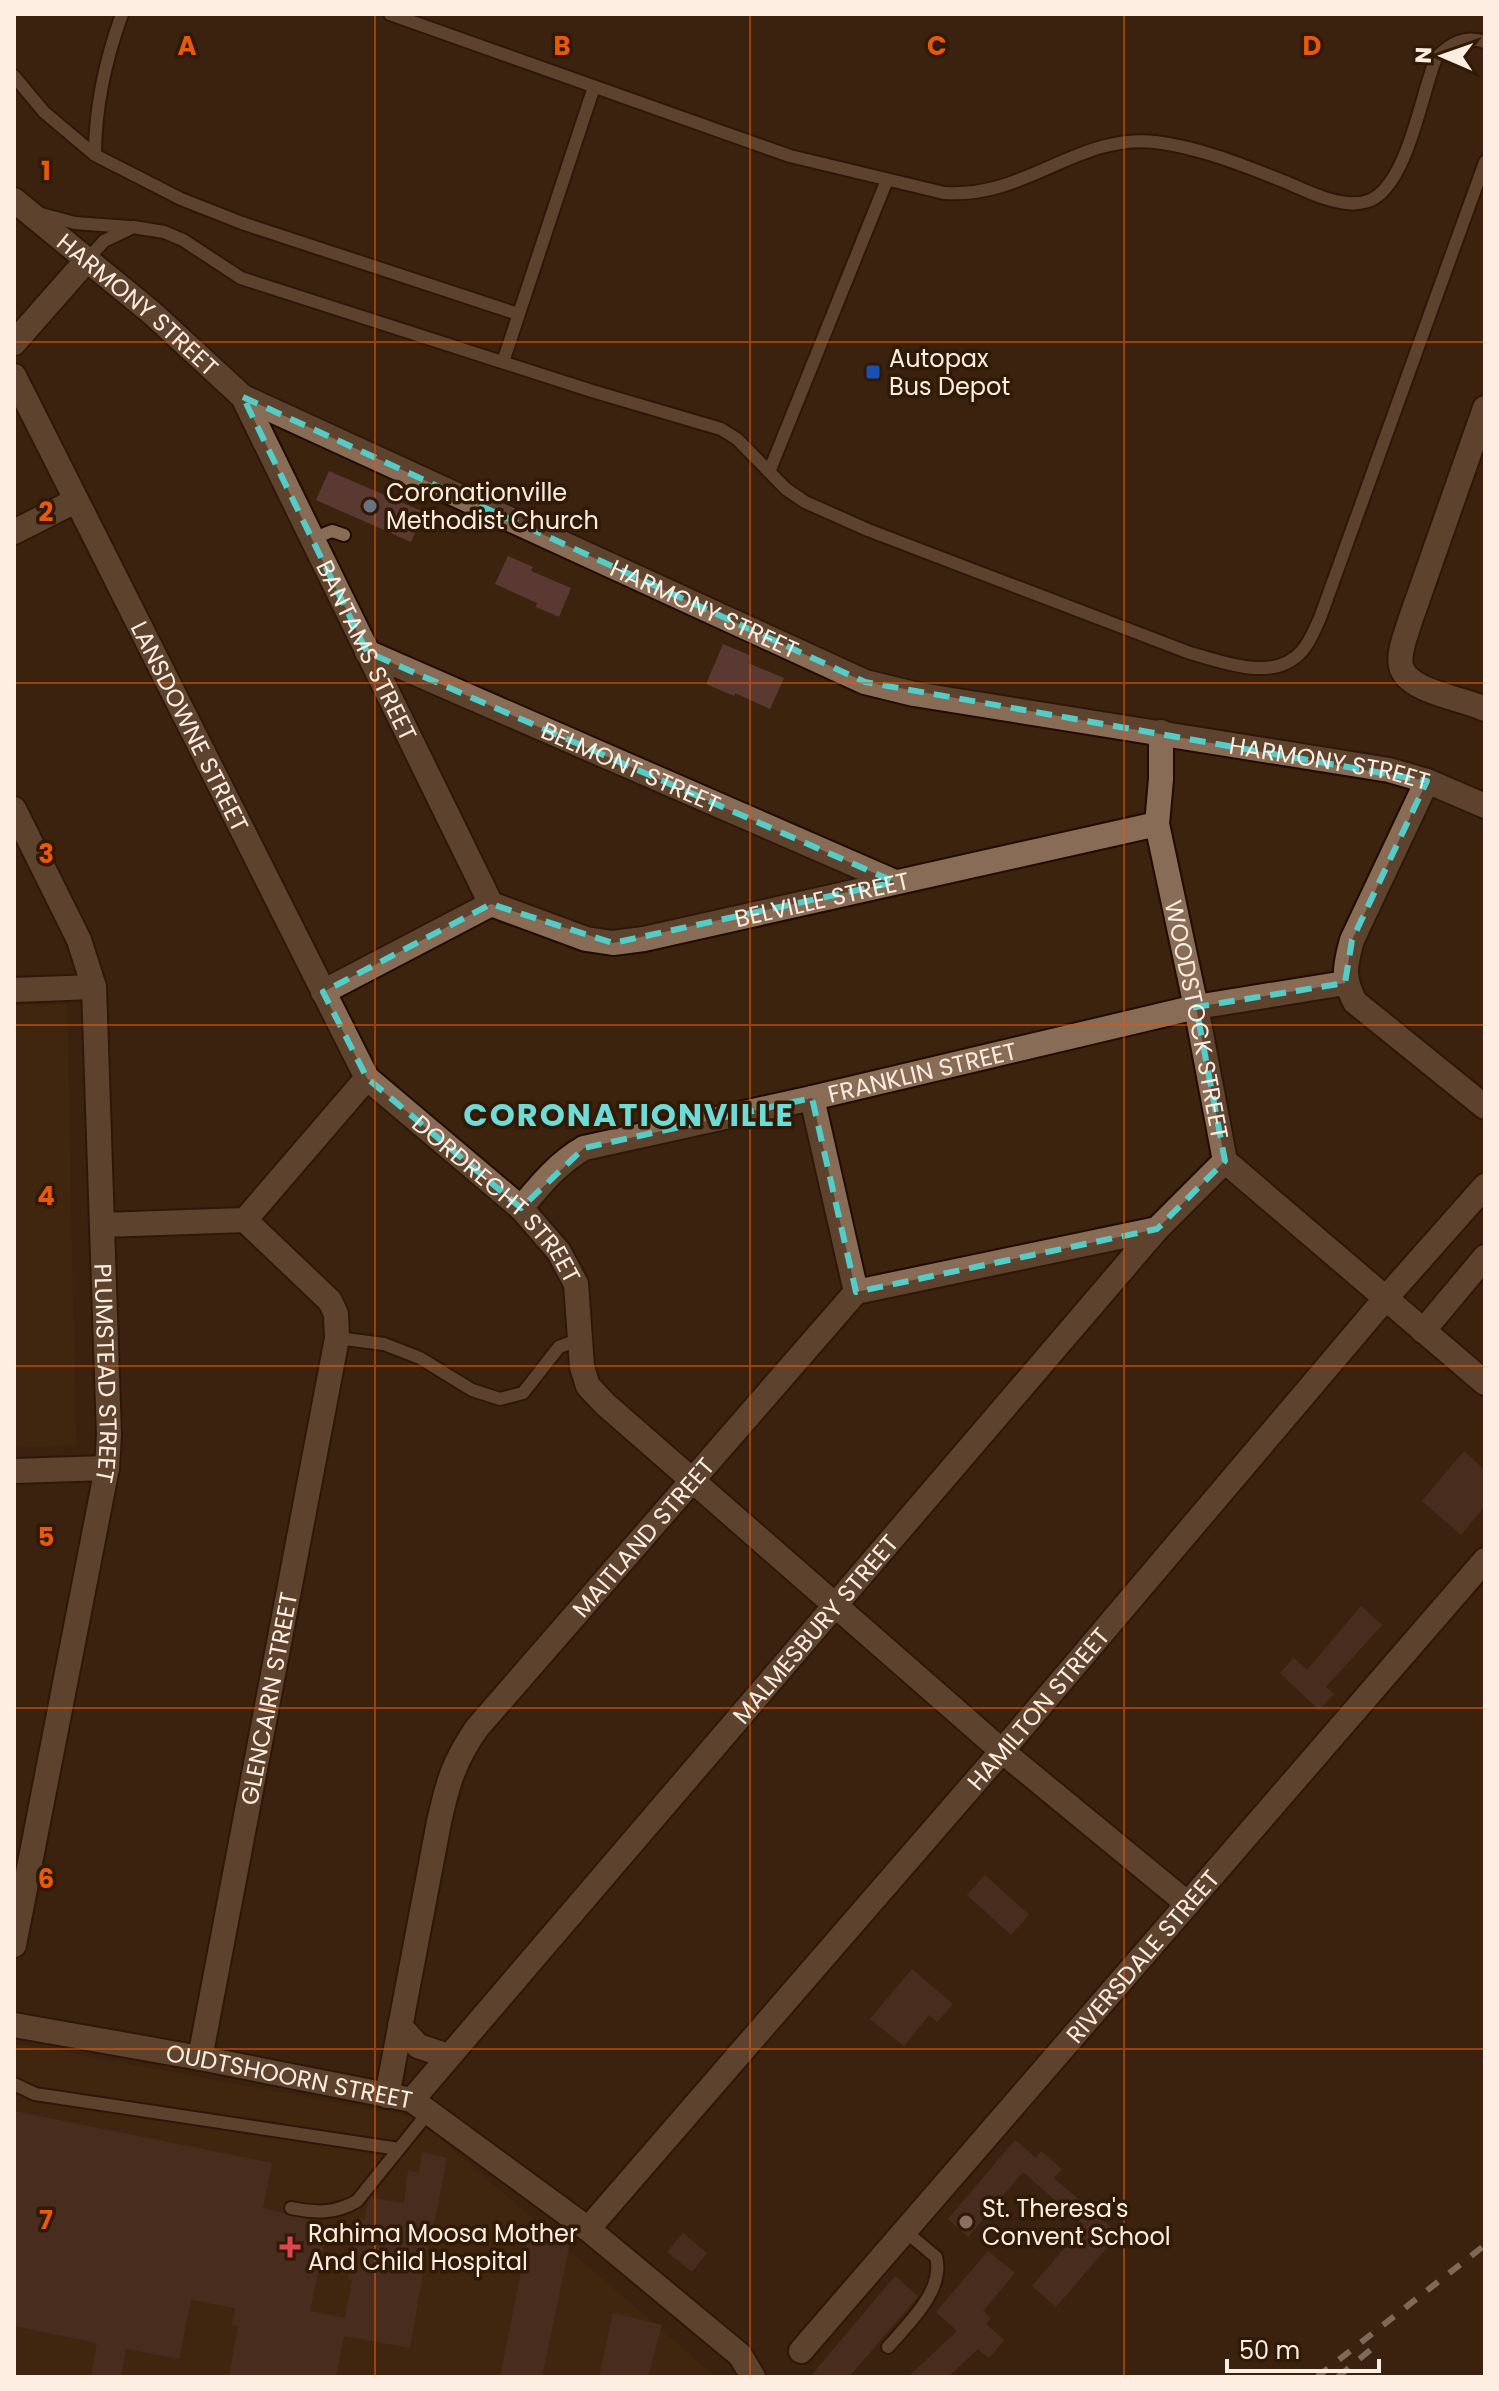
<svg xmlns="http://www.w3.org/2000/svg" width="1499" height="2391" viewBox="0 0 1499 2391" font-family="Poppins,sans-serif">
<rect width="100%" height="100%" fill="#3b230e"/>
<!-- built -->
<path fill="#472a0f" d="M67,1004L76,1445L14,1447V1005Z
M21,2044L415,2117L716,2377H14V2045Z"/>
<!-- building -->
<path fill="#5a3932" d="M329,471L424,512L411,542L316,500Z
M508,556L533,567L531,571L571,588L559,617L536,607L537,603L495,584Z
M723,644L751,656L748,663L784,678L770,709L735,693L734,696L706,684Z
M1464,1451L1485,1470V1506L1461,1535L1422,1501Z
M1361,1606L1382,1625L1326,1687L1334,1694L1319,1710L1280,1673L1294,1658L1307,1670Z
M985,1875L1029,1915L1011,1935L967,1895Z
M912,1969L953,2004L937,2022L929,2015L904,2046L870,2019Z
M14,2111L272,2163L263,2208L310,2220L308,2227L327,2230L310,2311L345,2318L352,2280L348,2279L360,2219L365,2220L368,2202L371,2198L404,2203L408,2170L419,2173L422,2152L447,2158L431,2239H429L410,2348L344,2336L336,2377H229L238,2326L232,2325L235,2308L191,2300L179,2359L126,2349L121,2377H91L97,2343L14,2326Z
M1015,2140L1036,2158L1041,2151L1062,2169L1054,2178L1119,2234L1056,2307L1032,2286L1084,2225L1023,2172L968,2237L948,2219Z
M531,2222L571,2238L542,2377H500Z
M683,2233L707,2253L692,2272L667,2252Z
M988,2251L1015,2273L983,2311L991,2318L986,2324L1004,2340L989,2358L978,2349L948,2377H908L957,2331L936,2312Z
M895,2276L918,2296L917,2298L849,2377H810Z
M613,2313L662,2325L648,2377H599Z"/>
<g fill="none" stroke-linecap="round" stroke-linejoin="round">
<!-- service casing -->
<g stroke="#210b00" stroke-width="16">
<path id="service" d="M122,14C105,61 95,106 95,155L181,199L242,223L518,314
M390,14L790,156L944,193C1025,199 1079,133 1155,142C1198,147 1243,165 1283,181C1303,189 1325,201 1347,203C1355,204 1363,203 1371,200C1408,182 1421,95 1436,58C1450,44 1464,35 1485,42
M14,76L44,112L95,155
M41,214L75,223L129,227
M86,261L104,241L133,227L164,232L183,240L241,278L592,391L721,429L737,439L786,489L805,502L868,530L1190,653C1224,662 1274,683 1302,651C1310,642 1315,629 1320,618L1485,162
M503,362L594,87
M769,472L887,180
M312,539L332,531L344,535
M337,1338L384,1344L420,1358L472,1390L500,1399L523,1393L559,1347L578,1340
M14,2084L35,2094L399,2149
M291,2208C316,2213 335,2214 357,2201L428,2113
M888,2347C908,2324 945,2290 936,2257L905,2231"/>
</g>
<!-- minor casing -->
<g stroke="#210b00" stroke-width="28">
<g id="minor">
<path id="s1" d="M14,200L152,313L243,397L865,682L914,694L1389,770L1427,781L1485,806"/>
<path d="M14,343L86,261"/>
<path id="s2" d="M14,376L367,1078L521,1208L559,1252L576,1284L582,1367L588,1386L605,1404L1002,1751L1188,1904"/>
<path id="s3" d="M243,397L491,904"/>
<path d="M1485,408L1410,621C1406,635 1398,652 1401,666C1407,692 1463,698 1485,709"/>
<path d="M14,532L75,501"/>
<path id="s4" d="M367,652L895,882"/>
<path id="s5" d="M1161,732V779L1157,824L1196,1007L1225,1161L1485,1383"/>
<path d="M1427,781L1352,940C1345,966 1342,977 1355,1002L1485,1107"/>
<path id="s6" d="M14,809L79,940L94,987L109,1435L107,1468L14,1945"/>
<path id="s7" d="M491,904L586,939L613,943L644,939L1157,824"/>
<path d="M14,990L94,987"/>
<path d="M323,992L491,904"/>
<path d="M812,1098L856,1292"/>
<path id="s8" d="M521,1208C540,1185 558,1163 584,1148L812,1098L1196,1007L1345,983"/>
<path d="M103,1225L245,1220L367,1078"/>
<path d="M1423,1331L1485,1257"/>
<path d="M14,1471L107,1468"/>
<path id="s9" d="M14,2025L200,2058L412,2100L588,2229L740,2355L753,2377"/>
<path d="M400,2026L418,2046L448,2056"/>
<path id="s10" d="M200,2058L337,1338L336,1314L330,1301L245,1220"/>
<path id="s11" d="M387,2096L439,1822C448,1782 454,1761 477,1728L856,1292L1157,1229"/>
<path id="s12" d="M412,2100L1157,1229L1225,1161"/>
<path id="s13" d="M588,2229L1002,1751L1385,1299L1485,1186"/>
<path id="s14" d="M801,2351L1485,1560"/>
</g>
</g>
<!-- service -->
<use href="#service" stroke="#886c56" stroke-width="12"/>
<!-- minor -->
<use href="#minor" stroke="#886c56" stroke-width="24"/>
<!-- rail -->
<path stroke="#d3c1b3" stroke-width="6" stroke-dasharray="14 14" stroke-linecap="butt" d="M1317,2377L1485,2245
M1338,2377L1375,2346"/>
</g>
<!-- marked area -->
<path d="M0 0H1499V2391H0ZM243,397L865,682L1427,781L1352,940L1345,983L1196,1007L1225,1161L1157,1229L856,1292L812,1098L584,1148L521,1208L367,1078L323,992L491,904L613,943L895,882L367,652Z" fill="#3b230e" fill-opacity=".55" fill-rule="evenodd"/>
<path fill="none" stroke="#54cdc8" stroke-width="6" stroke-dasharray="16 10" stroke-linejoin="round" d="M243,397L865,682L1427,781L1352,940L1345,983L1196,1007L1225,1161L1157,1229L856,1292L812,1098L584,1148L521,1208L367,1078L323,992L491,904L613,943L895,882L367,652Z"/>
<!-- grid -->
<path fill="none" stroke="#e8590c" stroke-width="2" stroke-opacity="0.55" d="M375,14V2377M750,14V2377M1124,14V2377M14,342H1485M14,683H1485M14,1025H1485M14,1366H1485M14,1708H1485M14,2049H1485"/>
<!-- markers -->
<rect fill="#1a4fb4" stroke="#301905" stroke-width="3" x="865" y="364" width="16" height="16" rx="4"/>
<circle fill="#6b7280" stroke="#301905" stroke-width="3" cx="370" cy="506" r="8"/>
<circle fill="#8d6e63" stroke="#301905" stroke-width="3" cx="966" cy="2222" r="8"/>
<path fill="#e0444e" stroke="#301905" stroke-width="3" d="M286 2235h8v8h8v8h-8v8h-8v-8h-8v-8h8z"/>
<g text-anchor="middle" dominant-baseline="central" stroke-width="7" stroke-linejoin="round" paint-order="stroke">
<!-- street labels -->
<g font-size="24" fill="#feede1" stroke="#301905">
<text stroke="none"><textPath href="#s1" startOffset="162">HARMONY STREET</textPath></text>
<text stroke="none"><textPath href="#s1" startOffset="810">HARMONY STREET</textPath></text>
<text stroke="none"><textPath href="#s3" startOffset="282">BANTAMS STREET</textPath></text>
<text stroke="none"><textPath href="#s2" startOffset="392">LANSDOWNE STREET</textPath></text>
<text stroke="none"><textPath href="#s1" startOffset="1458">HARMONY STREET</textPath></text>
<text stroke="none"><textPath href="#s4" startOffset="288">BELMONT STREET</textPath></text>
<text stroke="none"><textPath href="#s7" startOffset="342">BELVILLE STREET</textPath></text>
<text stroke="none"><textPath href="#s5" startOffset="292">WOODSTOCK STREET</textPath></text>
<text stroke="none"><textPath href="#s8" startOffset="434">FRANKLIN STREET</textPath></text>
<text stroke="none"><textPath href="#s2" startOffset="964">DORDRECHT STREET</textPath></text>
<text stroke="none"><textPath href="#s6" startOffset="582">PLUMSTEAD STREET</textPath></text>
<text stroke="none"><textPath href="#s11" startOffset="634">MAITLAND STREET</textPath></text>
<text stroke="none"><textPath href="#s12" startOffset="620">MALMESBURY STREET</textPath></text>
<text stroke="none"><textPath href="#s10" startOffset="366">GLENCAIRN STREET</textPath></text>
<text stroke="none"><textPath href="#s13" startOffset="688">HAMILTON STREET</textPath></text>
<text stroke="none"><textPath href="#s14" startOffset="522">RIVERSDALE STREET</textPath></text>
<text stroke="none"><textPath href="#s9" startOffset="280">OUDTSHOORN STREET</textPath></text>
</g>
<!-- poi labels -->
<g font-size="24" fill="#feede1" stroke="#301905" text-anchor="start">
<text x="889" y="358">Autopax<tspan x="889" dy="28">Bus Depot</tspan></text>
<text x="386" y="492">Coronationville<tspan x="386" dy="28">Methodist Church</tspan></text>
<text x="982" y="2208">St. Theresa's<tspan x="982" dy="28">Convent School</tspan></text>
<text x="308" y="2233">Rahima Moosa Mother<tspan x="308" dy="28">And Child Hospital</tspan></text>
</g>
<!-- district labels -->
<g font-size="32" font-weight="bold" letter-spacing="2" fill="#6fdbd6" stroke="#301905">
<text x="629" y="1114">CORONATIONVILLE</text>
</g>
</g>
<g font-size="26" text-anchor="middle" font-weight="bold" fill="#e8590c" stroke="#301905" stroke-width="7" stroke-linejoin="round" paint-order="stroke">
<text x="187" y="55">A</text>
<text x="562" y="55">B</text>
<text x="937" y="55">C</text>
<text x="1312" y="55">D</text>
<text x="46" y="180">1</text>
<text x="46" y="521">2</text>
<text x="46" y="863">3</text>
<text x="46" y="1205">4</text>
<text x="46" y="1546">5</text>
<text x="46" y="1888">6</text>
<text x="46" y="2229">7</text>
</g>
<!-- border -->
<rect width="1499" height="2391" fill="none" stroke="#feede1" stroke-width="32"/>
<!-- north arrow -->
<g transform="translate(1443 56) rotate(272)" stroke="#301905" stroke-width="6" paint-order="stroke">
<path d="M0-6L14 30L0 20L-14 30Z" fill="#feede1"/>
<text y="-12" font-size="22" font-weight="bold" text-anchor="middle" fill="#feede1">N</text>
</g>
<!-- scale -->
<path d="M1227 2359v12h152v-12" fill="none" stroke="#feede1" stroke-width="4"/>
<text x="1239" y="2359" font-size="24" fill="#feede1" stroke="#301905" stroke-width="6" paint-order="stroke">50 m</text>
</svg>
